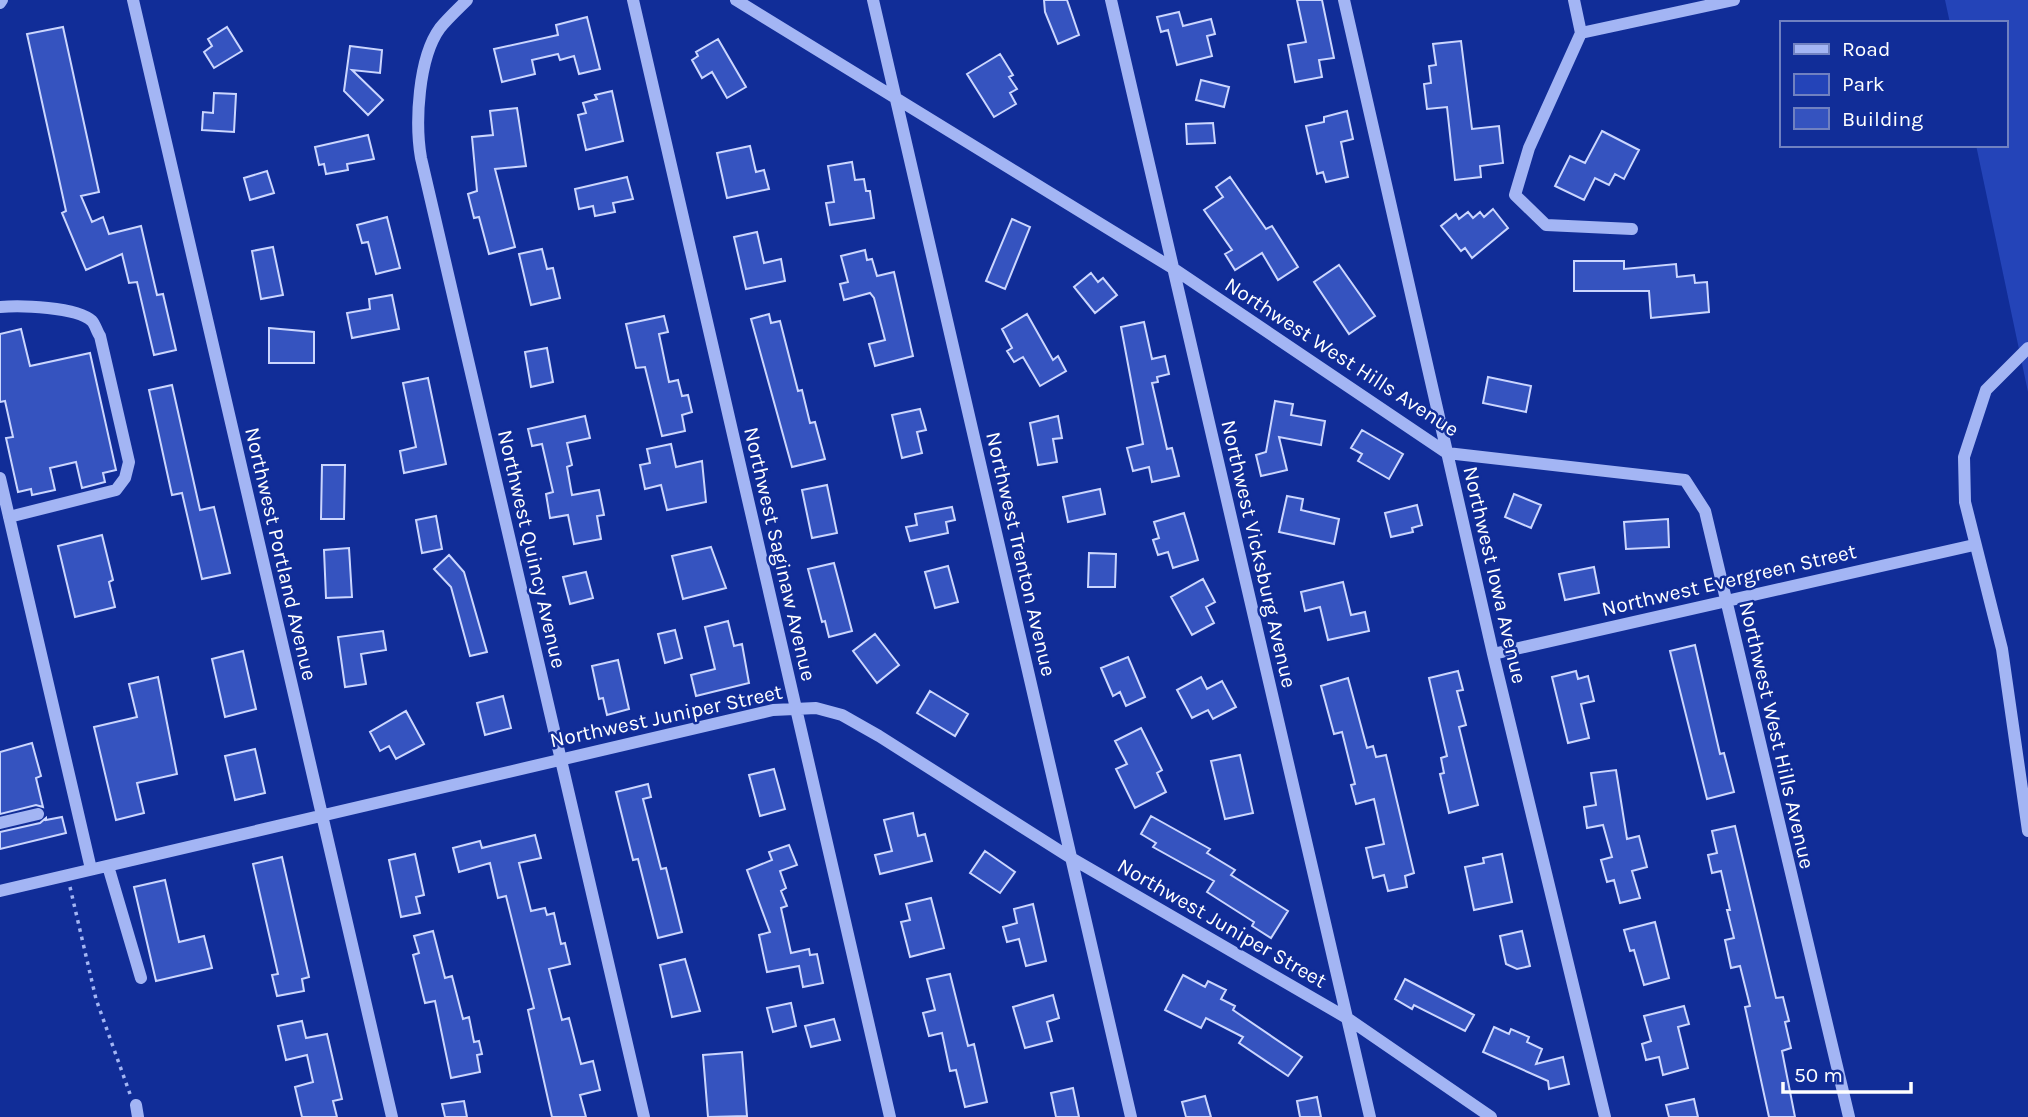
<svg xmlns="http://www.w3.org/2000/svg" width="2028" height="1117" viewBox="0 0 2028 1117" font-family="Karla,sans-serif">
<rect width="100%" height="100%" fill="#112d98"/>
<!-- green -->
<path fill="#2444b8" d="M1945,0H2028V392L1976,145H2005V23H1950Z"/>
<!-- building -->
<path fill="#3553bf" stroke="#cbd6fe" stroke-width="2" d="M1044,0H1067L1079,35L1058,44L1045,12Z
M1297,0H1322L1334,58L1319,60L1322,77L1295,82L1288,45L1306,42Z
M1179,12L1183,26L1211,19L1215,34L1207,36L1212,56L1177,65L1168,30L1161,32L1157,17Z
M587,17L600,69L579,74L574,56L560,60L558,54L532,60L535,74L502,82L494,49L558,35L556,25Z
M63,27L99,192L81,196L92,222L103,217L109,234L141,226L157,295L163,294L176,350L154,355L137,282L129,283L122,254L86,270L62,213L66,211L27,34Z
M227,27L242,51L214,68L204,52L212,46L208,39Z
M718,39L746,87L727,98L712,72L702,78L692,60L698,56L696,52Z
M1461,41L1472,129L1499,126L1503,163L1480,166L1481,177L1455,180L1447,107L1427,109L1424,84L1431,83L1429,66L1436,65L1433,44Z
M350,46L382,50L380,73L352,70L383,100L368,115L344,91Z
M1000,54L1013,75L1009,77L1017,89L1010,93L1016,104L994,117L967,74Z
M1201,80L1229,87L1224,107L1196,100Z
M612,91L623,141L586,150L578,115L586,113L583,103L597,99L595,95Z
M214,93L236,94L234,132L202,130L203,112L213,113Z
M517,108L526,166L495,169L515,247L489,254L479,217L474,218L468,194L477,191L472,137L493,135L490,111Z
M1347,111L1353,139L1341,142L1348,177L1326,182L1323,172L1317,174L1306,126L1324,122V117Z
M1213,123L1215,143L1187,144L1186,124Z
M1602,131L1639,150L1624,179L1615,174L1609,185L1595,178L1584,200L1555,186L1570,156L1585,163Z
M368,135L374,159L347,164L348,170L326,174L324,164L319,165L315,147Z
M750,146L756,172L764,170L769,189L727,198L717,153Z
M852,162L855,180L864,179L866,191H870L874,218L830,225L826,203L834,202L828,166Z
M267,171L274,193L250,200L244,178Z
M627,177L633,199L613,203L615,212L595,216L593,206L579,209L575,189Z
M1230,177L1266,229L1272,226L1298,267L1278,280L1262,253L1235,270L1225,254L1232,250L1204,210L1223,197L1216,187Z
M1493,209L1508,228L1472,258L1465,248L1461,251L1441,226L1456,214L1459,219L1468,212L1473,218L1480,212L1484,217Z
M387,217L400,268L376,274L368,242L362,243L357,225Z
M1012,219L1030,227L1005,289L986,281Z
M757,232L764,263L781,259L785,281L746,289L734,237Z
M273,247L283,295L261,299L252,251Z
M542,249L547,269L553,268L560,298L531,305L519,254Z
M865,250L867,260L872,259L877,276L894,272L913,356L875,366L869,344L885,340L874,298L870,293L844,300L840,284L848,282L841,256Z
M1574,261H1624V269L1676,264L1677,277L1694,275L1695,283L1707,282L1709,312L1651,318L1649,291H1574Z
M1339,265L1375,316L1349,334L1314,282Z
M1091,273L1098,282L1103,278L1117,295L1095,313L1074,287Z
M392,295L399,329L352,338L347,313L370,309L369,299Z
M769,314L771,323L780,321L798,391L802,390L810,423L815,422L825,459L792,467L751,319Z
M1027,314L1053,360L1058,356L1066,371L1040,386L1023,357L1014,362L1007,351L1012,348L1002,329Z
M664,316L668,332L659,334L669,382L678,380L682,396L688,395L692,412L682,415L685,431L662,436L645,367L636,368L626,324Z
M1144,322L1152,359L1165,356L1169,374L1157,377L1158,382L1152,383L1167,449L1172,448L1179,476L1152,482L1149,467L1133,471L1127,448L1143,444L1121,327Z
M269,328L314,332V363H269Z
M21,329L30,366L90,353L116,470L103,473L105,482L82,488L76,462L50,468L55,490L32,495L31,489L18,492L6,438L13,437L5,401L0,402V334Z
M547,348L553,382L531,387L525,352Z
M1488,377L1531,386L1526,412L1483,403Z
M428,378L446,464L404,473L400,451L416,447L403,383Z
M172,385L200,510L214,507L230,573L202,579L182,493L172,495L149,390Z
M1275,401L1293,404L1291,415L1325,421L1321,445L1279,437L1287,470L1261,476L1256,455L1266,452Z
M920,409L926,430L917,432L922,453L902,458L892,415Z
M585,416L590,438L567,443L572,465L567,467L572,495L599,490L604,515L597,516L601,539L574,544L568,515L550,518L546,494L553,492L542,444L532,446L528,429Z
M1058,416L1062,438L1053,439L1057,462L1038,465L1030,423Z
M1362,430L1403,454L1389,479L1358,461L1362,454L1351,448Z
M671,444L676,467L702,461L706,502L667,510L661,485L645,489L640,465L650,463L647,449Z
M322,465H345L344,519H321Z
M827,485L837,533L812,538L802,490Z
M1100,489L1105,514L1068,522L1063,497Z
M1514,494L1541,505L1531,528L1505,517Z
M1287,496L1303,499L1301,510L1339,519L1334,544L1279,532Z
M1417,505L1422,525L1412,528L1413,532L1391,537L1385,513Z
M952,507L955,520L946,522L948,533L910,541L906,527L917,525L915,514Z
M1184,513L1198,560L1173,568L1168,552L1158,555L1153,540L1159,538L1154,522Z
M436,516L442,549L422,553L416,520Z
M1668,519L1669,547L1626,549L1624,522Z
M102,535L113,580L109,582L115,607L75,617L58,546Z
M711,547L726,588L683,599L672,556Z
M349,548L352,597L326,598L324,550Z
M1089,553L1116,554L1115,587H1088Z
M449,555L464,572L487,652L470,656L451,587L434,569Z
M834,563L852,631L829,637L825,621L822,622L808,569Z
M948,566L958,602L935,608L925,572Z
M1594,567L1599,593L1565,600L1559,574Z
M586,572L593,598L570,604L563,577Z
M1203,579L1215,602L1206,607L1214,623L1192,635L1171,597Z
M1343,582L1351,615L1365,612L1369,631L1328,640L1320,607L1305,611L1301,592Z
M728,621L734,646L742,644L749,683L696,696L691,675L715,669L705,627Z
M675,630L682,658L665,663L658,634Z
M383,631L386,650L361,654L366,684L345,687L338,637Z
M875,634L899,665L877,683L853,651Z
M1695,645L1720,754L1724,753L1734,792L1707,799L1670,651Z
M243,651L256,709L225,717L212,659Z
M1128,657L1145,697L1126,706L1120,692L1113,696L1101,668Z
M618,660L629,709L607,715L603,698L599,699L592,666Z
M1458,671L1463,690L1457,691L1466,725L1459,727L1478,805L1449,813L1440,774L1444,773L1441,758L1447,756L1429,678Z
M1576,671L1578,679L1588,676L1594,701L1581,704L1589,738L1568,743L1552,677Z
M158,677L177,774L137,783L144,813L116,820L94,727L137,717L129,684Z
M1201,677L1207,689L1222,681L1236,707L1213,719L1208,710L1192,718L1177,690Z
M1348,678L1367,748L1373,746L1376,757L1386,755L1414,873L1405,876L1407,887L1388,891L1384,875L1373,878L1366,848L1384,844L1374,799L1356,804L1351,785L1355,784L1342,732L1334,734L1321,686Z
M930,691L968,714L955,736L917,713Z
M503,696L511,728L485,735L477,703Z
M406,711L424,744L396,759L389,746L380,751L370,732Z
M1141,728L1162,770L1157,773L1166,792L1135,808L1116,769L1127,764L1115,741Z
M32,743L41,776L36,778L43,807L36,805L0,814V752Z
M255,749L265,793L235,800L225,756Z
M1240,755L1253,813L1225,819L1211,761Z
M774,769L785,809L760,816L749,775Z
M1616,770L1627,839L1639,836L1647,867L1632,871L1640,898L1620,903L1614,880L1607,882L1601,860L1612,857L1603,825L1587,828L1584,807L1596,805L1591,773Z
M648,784L651,797L643,799L661,869L666,868L682,932L658,938L638,859L633,860L616,792Z
M913,813L918,836L925,834L932,861L880,874L875,855L892,851L884,820Z
M1151,816L1210,849L1207,853L1235,870L1231,875L1288,911L1271,938L1252,926L1254,922L1207,892L1214,881L1153,847L1156,843L1141,834Z
M62,817L66,833L0,849V832L40,823L46,818V820Z
M1735,826L1776,998L1783,997L1789,1021L1785,1022L1791,1048L1782,1051L1795,1117H1769L1745,1007L1750,1006L1740,966L1731,968L1725,940L1734,938L1727,910H1730L1721,871L1712,873L1708,855L1717,853L1712,831Z
M535,835L541,858L519,863L531,911L545,908L547,915L554,913L561,944L565,943L570,964L549,969L562,1020L569,1018L581,1064L593,1061L600,1090L580,1095L586,1117H552L528,1010L534,1008L506,896L498,898L490,863L459,872L453,848L480,841L482,848Z
M789,845L797,865L780,871L786,888L781,891L787,906L781,908L791,953L809,949L810,955L817,954L823,983L803,987L799,966L767,972L759,935L770,932L747,870L772,860L769,852Z
M985,851L1015,872L1000,893L970,873Z
M415,854L424,895L416,897L420,913L401,917L389,860Z
M1502,854L1512,902L1474,910L1465,867L1484,863L1483,858Z
M282,857L309,977L302,979L304,991L277,996L272,975L278,974L253,864Z
M165,880L179,942L204,936L212,968L156,981L134,887Z
M931,898L944,948L910,957L901,922L910,920L906,904Z
M1033,904L1046,961L1026,966L1019,939L1007,942L1003,927L1017,923L1014,909Z
M1655,922L1669,978L1644,985L1634,950L1630,951L1624,930Z
M433,931L445,978L452,976L463,1019L469,1017L474,1042L479,1041L482,1054L477,1055L480,1072L451,1078L435,1001L425,1003L413,955L419,953L414,936Z
M1522,931L1530,966L1517,969L1506,964L1500,936Z
M685,959L700,1011L672,1017L660,965Z
M950,974L968,1046L974,1044L987,1102L965,1107L956,1070L950,1071L942,1033L929,1036L923,1013L935,1010L927,979Z
M1183,975L1205,987L1208,981L1226,990L1221,999L1235,1006L1233,1010L1302,1057L1288,1076L1239,1043L1243,1037L1206,1018L1201,1028L1165,1010Z
M1405,979L1474,1015L1465,1031L1414,1005L1412,1009L1395,999Z
M1053,995L1059,1018L1047,1022L1052,1041L1025,1048L1013,1007Z
M791,1003L796,1026L773,1032L767,1008Z
M1684,1006L1689,1024L1678,1027L1688,1068L1663,1075L1659,1057L1646,1060L1642,1044L1651,1041L1644,1016Z
M834,1019L840,1040L811,1047L805,1026Z
M302,1021L306,1038L327,1034L342,1099L333,1101L337,1117H302L295,1087L313,1082L307,1055L286,1060L278,1026Z
M1494,1027L1509,1034L1511,1029L1529,1037L1527,1042L1542,1049L1536,1064L1563,1057L1569,1084L1549,1089L1548,1081L1483,1052Z
M742,1052L747,1116L708,1117L703,1055Z
M1073,1088L1079,1117H1056L1051,1093Z
M1205,1096L1211,1117H1186L1182,1102Z
M1317,1097L1321,1117H1300L1297,1101Z
M1694,1099L1698,1117H1669L1666,1105Z
M464,1101L467,1117H445L442,1104Z"/>
<g fill="none" stroke-linecap="round" stroke-linejoin="round">
<!-- path -->
<path stroke="#a3b5f4" stroke-width="3.5" stroke-dasharray="3.5 5" stroke-linecap="butt" d="M70,887L96,999L130,1094"/>
<!-- minor -->
<path stroke="#a3b5f4" stroke-width="12" d="M133,0L392,1117
M467,0C458,9 448,18 440,28C418,58 415,123 421,158L644,1117
M633,0L890,1117
M736,0L1174,269L1447,453L1685,480L1705,511L1849,1117
M873,0L1131,1117
M1111,0L1370,1117
M1344,0L1493,654L1605,1117
M1574,0L1581,33L1529,148L1515,195L1546,225L1632,229
M0,3L2,0
M1581,33L1734,0
M0,307C20,305 77,307 92,321C95,324 97,332 100,336L129,462L125,478L116,490L9,517
M2028,348L1986,390L1964,457L1965,502L2002,649L2028,831
M0,478L91,869
M1493,654L1974,545
M0,823L38,814
M108,866L141,978
M0,891L773,710L816,708L842,715L879,736L1071,858L1347,1018L1491,1117
M136,1105L138,1117"/>
</g>
<g text-anchor="middle" dominant-baseline="central" stroke-width="5" stroke-linejoin="round" paint-order="stroke">
<!-- street labels -->
<g font-size="21" fill="#fff" stroke="#112d98">
<text transform="translate(1342 357) rotate(33)">Northwest West Hills Avenue</text>
<text transform="translate(532 549) rotate(77)">Northwest Quincy Avenue</text>
<text transform="translate(281 554) rotate(77)">Northwest Portland Avenue</text>
<text transform="translate(780 554) rotate(77)">Northwest Saginaw Avenue</text>
<text transform="translate(1021 554) rotate(77)">Northwest Trenton Avenue</text>
<text transform="translate(1259 554) rotate(77)">Northwest Vicksburg Avenue</text>
<text transform="translate(1495 575) rotate(77)">Northwest Iowa Avenue</text>
<text transform="translate(1729 580) rotate(-13)">Northwest Evergreen Street</text>
<text transform="translate(666 716) rotate(-12)">Northwest Juniper Street</text>
<text transform="translate(1777 735) rotate(77)">Northwest West Hills Avenue</text>
<text transform="translate(1222 923) rotate(30)">Northwest Juniper Street</text>
</g>
</g>
<!-- legend -->
<rect x="1780" y="21" width="228" height="126" fill="#112d98" stroke="#7081c1" stroke-width="2"/>
<rect x="1794" y="44" width="35" height="10" fill="#a3b5f4" stroke="#7081c1" stroke-width="2"/>
<text x="1842" y="56" font-size="21" fill="#ffffff">Road</text>
<rect x="1794" y="74" width="35" height="21" fill="#2444b8" stroke="#7081c1" stroke-width="2"/>
<text x="1842" y="91" font-size="21" fill="#ffffff">Park</text>
<rect x="1794" y="108" width="35" height="21" fill="#3553bf" stroke="#7081c1" stroke-width="2"/>
<text x="1842" y="126" font-size="21" fill="#ffffff">Building</text>
<!-- scale -->
<path d="M1783 1082v10h128v-10" fill="none" stroke="#ffffff" stroke-width="3.5"/>
<text x="1794" y="1082" font-size="21" fill="#ffffff" stroke="#112d98" stroke-width="5" paint-order="stroke">50 m</text>
</svg>
